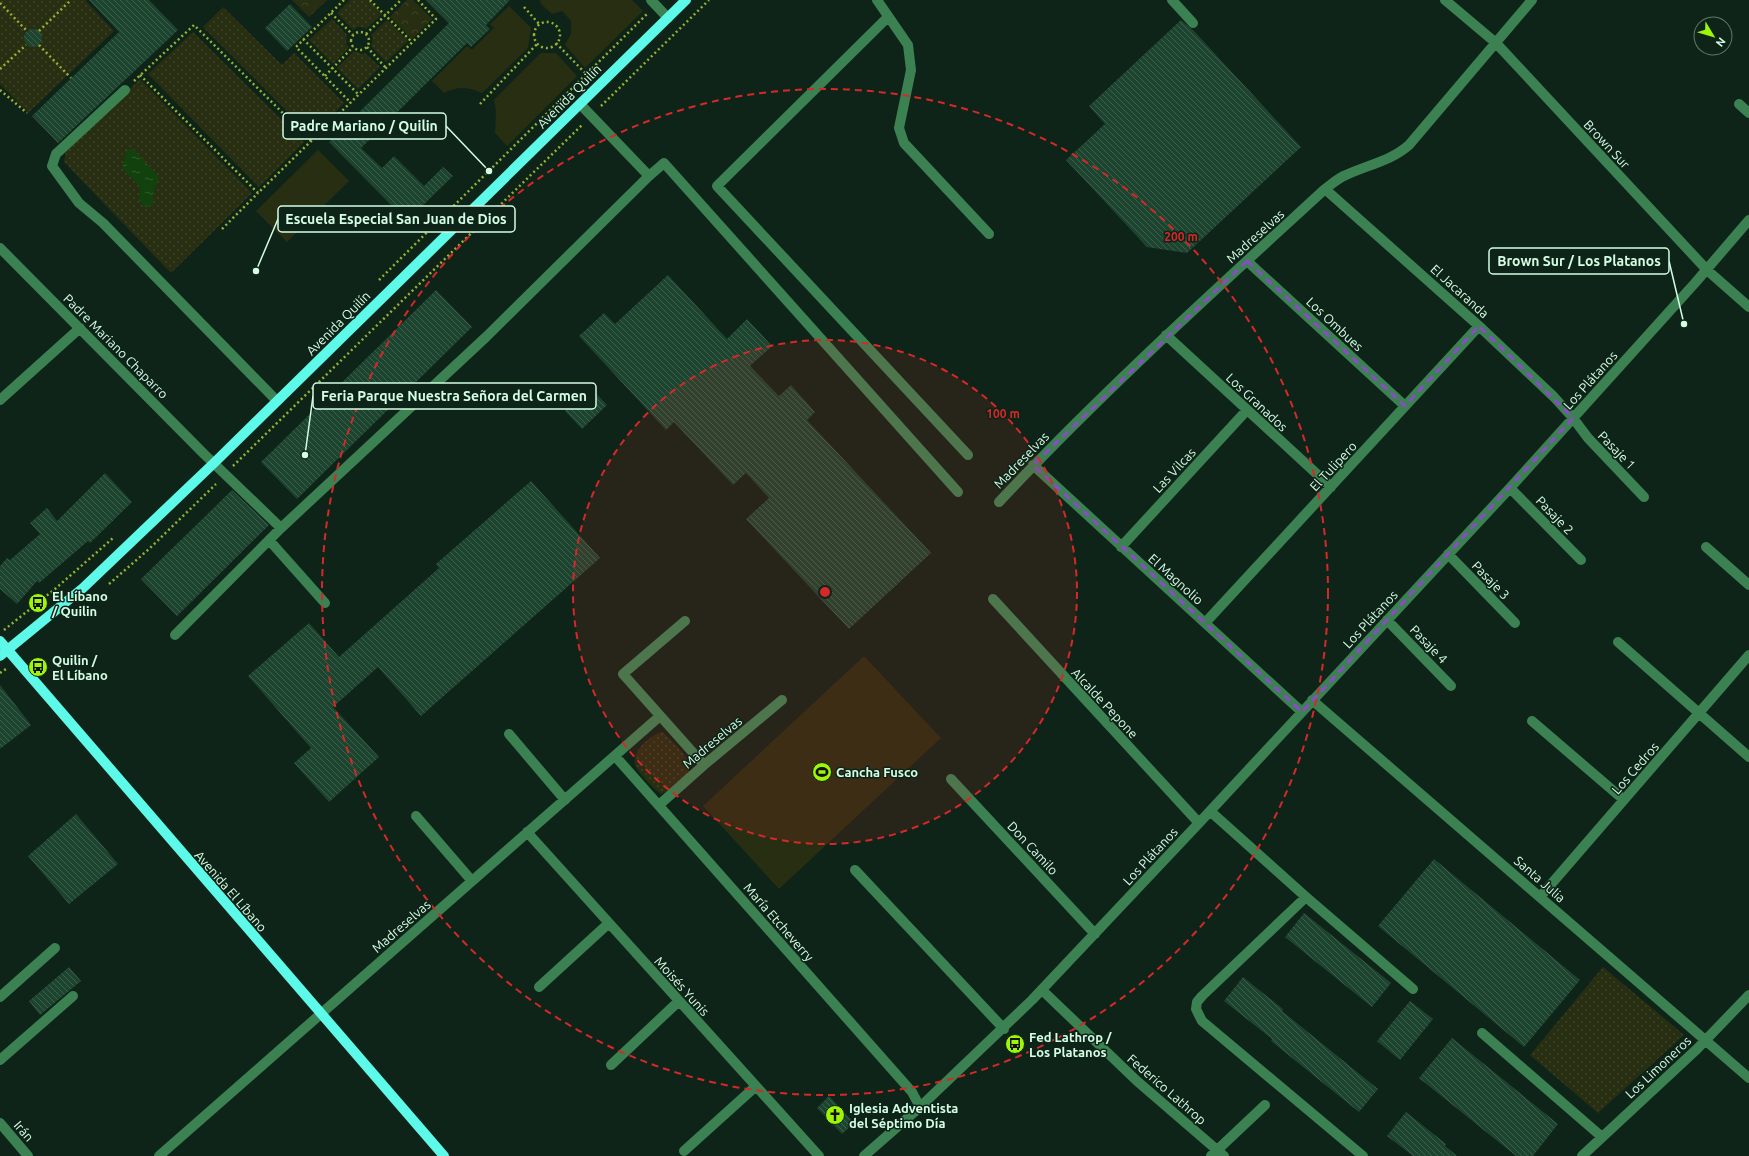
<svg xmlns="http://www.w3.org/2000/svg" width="1749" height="1156" viewBox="0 0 1749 1156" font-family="Ubuntu,sans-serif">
<defs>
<pattern id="grass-dots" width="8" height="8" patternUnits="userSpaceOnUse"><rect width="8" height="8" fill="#282e12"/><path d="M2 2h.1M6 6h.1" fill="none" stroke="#3c4329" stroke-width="1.8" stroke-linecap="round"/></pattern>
<pattern id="forest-crowns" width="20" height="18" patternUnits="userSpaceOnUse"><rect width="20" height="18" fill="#282e12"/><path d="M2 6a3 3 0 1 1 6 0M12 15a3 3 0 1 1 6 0" fill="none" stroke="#3c4329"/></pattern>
<pattern id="water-ripples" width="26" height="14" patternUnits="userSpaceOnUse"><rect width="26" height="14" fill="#11410c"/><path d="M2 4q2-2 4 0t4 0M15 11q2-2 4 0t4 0" fill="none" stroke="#335e2f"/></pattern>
<pattern id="building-back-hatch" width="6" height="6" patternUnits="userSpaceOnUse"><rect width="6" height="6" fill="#1c442f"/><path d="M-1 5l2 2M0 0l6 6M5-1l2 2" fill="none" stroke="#3c604d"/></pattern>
</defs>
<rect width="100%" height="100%" fill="#0f2418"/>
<!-- grass -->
<path fill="url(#grass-dots)" d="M0,0H85L114,31L28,113L0,84Z
M350,0H369L382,14L366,29C361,26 358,26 353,30L337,13Z
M223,7L282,65L294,53L344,103L312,136L203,27Z
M332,19L347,35L346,44L349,47L333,64L309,40Z
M387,20L408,41L386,62L371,46L373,38L371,35Z
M193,32L304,142L259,187L148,74Z
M354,51L362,54L365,53L380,67L358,89L337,68Z
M140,79L252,193L171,273L64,162L66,151Z
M661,732H663C674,744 690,755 689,772L672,789L661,794C655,790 636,771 635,764C633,749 649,737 661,732Z
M1603,967L1684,1035L1598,1113L1530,1055Z"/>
<!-- forest -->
<path fill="url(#forest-crowns)" d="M292,0H327L309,17Z
M407,0H413L432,19L412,39L390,17Z"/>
<!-- garden -->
<path fill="#282e12" d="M540,0H632L643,11L585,68L565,45L571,34V21L562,11L552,14L541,4Z
M509,6L531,28L528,48L482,93C468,87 458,86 444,93L432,81L467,46L472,50L494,28L490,24Z
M541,53H556L577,76L507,146L495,133L496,111L494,100Z
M318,150L349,181L287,242L256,211Z
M864,656L941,738L779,889L703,806Z"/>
<!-- water -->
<path fill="url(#water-ripples)" d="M132,148L159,177L154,192L153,205L145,207L139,201L140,186L122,168L127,150Z"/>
<!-- building -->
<path fill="url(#building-back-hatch)" d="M89,0H149L178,30L58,143L32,116L119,32Z
M426,0H510L486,25L490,29L471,47L467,43L361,148L382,168L394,156L424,186L443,167L453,176L407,221L329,142L449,23Z
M290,4L312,27L287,51L265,28Z
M1181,20L1192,29L1301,147L1187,253L1147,247L1066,160L1105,124L1089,106Z
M24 38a9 9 0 1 1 18 0a9 9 0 1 1-18 0Z
M668,275L727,339L747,319L772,346L750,366L779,396L791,385L815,412L807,420L931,553L849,629L746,519L769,498L746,473L733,485L674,422L666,430L579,336L604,313L615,324Z
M436,290L472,327L297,499L261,462Z
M590,387L607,405L582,429L565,411Z
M105,473L132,502L90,543L88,541L39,583L37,581L17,604L0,589V566L7,558L10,560L40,534L30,523L47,508L57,521Z
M531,481L600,558L421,716L378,667L333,707L379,757L329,802L294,763L311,748L248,676L309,623L339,657L439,568L436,564Z
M232,490L269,525L177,616L141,579Z
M0,685L31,725L0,749Z
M76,814L118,864L69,904L28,856Z
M1434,859L1580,980L1524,1047L1378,926Z
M1304,913L1391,983L1372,1007L1285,937Z
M69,967L81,981L40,1015L29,1001Z
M1243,977L1283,1009L1282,1011L1378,1089L1359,1112L1271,1041L1272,1039L1224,1001Z
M1410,1001L1433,1019L1400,1060L1377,1041Z
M1452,1038L1558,1124L1533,1156H1516L1419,1078Z
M829,1096L854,1123L842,1134L817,1108Z
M1406,1112L1446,1144L1445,1146L1457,1156H1413L1387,1136Z"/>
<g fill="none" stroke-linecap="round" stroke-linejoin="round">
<!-- path -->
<path stroke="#98b233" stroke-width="2.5" stroke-dasharray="2 3" stroke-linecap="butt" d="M344,0L296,47L351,103
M370,0L412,42
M0,3L27,31
M524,7L540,25
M331,13L353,35
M534 35a13 13 0 1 1 26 0a13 13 0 1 1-26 0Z
M39,31L71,0
M351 41a9 9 0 1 1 18 0a9 9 0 1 1-18 0Z
M366,34L401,0
M303,39L359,95
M556,43L587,75
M39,45L71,78
M367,47L386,68
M0,69L26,45
M140,75L258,193L436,19L418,0
M325,76L353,47
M134,81L194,25L311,141
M0,90L27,113
M480,104L538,43
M601,106L709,0
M222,229L258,193
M379,280L647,14
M233,466L583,124
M109,584L149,549L216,484
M4,630L55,589L113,538
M0,673L6,669"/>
<!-- minor -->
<path stroke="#3c8151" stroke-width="10" d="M651,0L668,18
M877,0L908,45L911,70L899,128L904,143L989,234
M1172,0L1193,23
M1445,0L1496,43L1707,270L1749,307
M888,17L717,186L968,455
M125,90L56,154L52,166L79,203L103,223L277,401
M580,104L649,176L664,163L958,492
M1739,104L1749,113
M1325,189L1479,326L1554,397L1573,418L1588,438L1644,497
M0,248L204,454L281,528
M1247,261L1405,406
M1166,335L1331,487
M0,400L80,328
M1033,465L1302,712
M1510,488L1581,560
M999,502C1102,392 1214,291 1325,189C1332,184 1338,178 1346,175C1367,165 1391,161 1409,145L1532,0
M269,540L325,603
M1121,547L1247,410
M1706,547L1749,585
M1448,554L1515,623
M993,599L1199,823
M1387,620L1451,686
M685,621L623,674L704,765
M1205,623L1479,326
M175,635L281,528L486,337L649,176
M1618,642L1749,757
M1312,700L1749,1078
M1532,721L1624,800
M509,734L565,800
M615,756L912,1092L920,1107
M951,779L1095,934
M659,805L704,765L782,700
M1210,811L1306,897L1413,989
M416,816L472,881
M527,832L819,1156
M855,870L1004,1029
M1306,897L1202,996L1197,1002L1196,1009L1202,1021L1363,1156
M1540,897L1749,655
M539,987L609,923
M1042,990L1137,1081L1224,1156
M0,997L55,948
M1482,1033L1602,1137
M0,1060L73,996
M611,1065L679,1001
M0,1123L28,1156
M684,1151L755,1087
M159,1156L660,716
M864,1156L920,1107L1032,1000L1199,823L1510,488L1695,283L1749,220
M1211,1156L1265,1105
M1582,1156L1697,1049L1749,995"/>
<!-- major -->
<path stroke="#5efae9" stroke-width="10" d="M0,641L444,1156
M0,656L83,588L214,463L686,0"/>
</g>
<!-- marked area -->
<path fill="none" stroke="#884cc5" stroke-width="3" stroke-dasharray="8 5" stroke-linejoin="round" d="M1247,261L1405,406L1479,326L1573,418L1302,712L1033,465Z"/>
<!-- distance rings -->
<circle cx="825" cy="592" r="252" fill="#d62828" fill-opacity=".12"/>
<g fill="none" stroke="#d62828" stroke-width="2" stroke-dasharray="7 5">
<circle cx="825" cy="592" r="252"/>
<circle cx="825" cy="592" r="503"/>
</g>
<!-- icons -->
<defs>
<g id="bus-disc" transform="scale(1)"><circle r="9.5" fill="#9ff508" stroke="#0f2418"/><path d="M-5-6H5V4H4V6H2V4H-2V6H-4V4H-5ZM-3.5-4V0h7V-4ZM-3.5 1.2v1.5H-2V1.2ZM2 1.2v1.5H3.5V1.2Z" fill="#111"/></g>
<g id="stadium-disc" transform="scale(1)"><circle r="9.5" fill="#9ff508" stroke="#0f2418"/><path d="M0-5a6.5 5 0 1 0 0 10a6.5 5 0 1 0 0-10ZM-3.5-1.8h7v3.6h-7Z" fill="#111"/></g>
<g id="church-disc" transform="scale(1)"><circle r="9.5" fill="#9ff508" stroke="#0f2418"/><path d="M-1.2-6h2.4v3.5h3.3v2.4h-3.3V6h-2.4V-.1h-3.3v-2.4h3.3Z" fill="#111"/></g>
</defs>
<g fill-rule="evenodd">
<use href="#bus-disc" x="38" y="603"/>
<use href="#bus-disc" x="38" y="667"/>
<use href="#stadium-disc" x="822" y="772"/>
<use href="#bus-disc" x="1015" y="1044"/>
<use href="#church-disc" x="835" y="1115"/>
</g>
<g text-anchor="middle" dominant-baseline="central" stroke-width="3" stroke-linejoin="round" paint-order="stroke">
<!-- street labels -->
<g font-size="13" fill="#d4fee4" stroke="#0f2418">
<text transform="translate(569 96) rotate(-45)">Avenida Quilín</text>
<text transform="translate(1607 144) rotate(47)">Brown Sur</text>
<text transform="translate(1255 236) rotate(-42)">Madreselvas</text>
<text transform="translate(1460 291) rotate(42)">El Jacaranda</text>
<text transform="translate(338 323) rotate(-45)">Avenida Quilín</text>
<text transform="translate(1335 324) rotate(43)">Los Ombues</text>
<text transform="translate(116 346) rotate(45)">Padre Mariano Chaparro</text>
<text transform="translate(1590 380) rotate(-48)">Los Plátanos</text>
<text transform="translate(1257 402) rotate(43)">Los Granados</text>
<text transform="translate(1617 450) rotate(46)">Pasaje 1</text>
<text transform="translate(1021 460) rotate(-46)">Madreselvas</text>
<text transform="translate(1333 466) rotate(-47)">El Tulipero</text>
<text transform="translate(1174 470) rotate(-47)">Las Vilcas</text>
<text transform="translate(1555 515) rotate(46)">Pasaje 2</text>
<text transform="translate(1176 579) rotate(42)">El Magnolio</text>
<text transform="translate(1491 580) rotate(46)">Pasaje 3</text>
<text transform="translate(1370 619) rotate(-47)">Los Plátanos</text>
<text transform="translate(1429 644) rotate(46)">Pasaje 4</text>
<text transform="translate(1105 703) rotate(47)">Alcalde Pepone</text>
<text transform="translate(712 742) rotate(-40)">Madreselvas</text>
<text transform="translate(1635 768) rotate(-49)">Los Cedros</text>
<text transform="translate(1033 848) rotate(47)">Don Camilo</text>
<text transform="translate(1150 856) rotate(-47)">Los Plátanos</text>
<text transform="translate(1540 879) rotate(41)">Santa Julia</text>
<text transform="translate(231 891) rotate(49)">Avenida El Líbano</text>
<text transform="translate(779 922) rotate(49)">María Etcheverry</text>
<text transform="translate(401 926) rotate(-41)">Madreselvas</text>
<text transform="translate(682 986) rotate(48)">Moisés Yunis</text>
<text transform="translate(1658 1067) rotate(-43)">Los Limoneros</text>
<text transform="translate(1167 1089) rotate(41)">Federico Lathrop</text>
<text transform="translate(24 1131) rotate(49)">Irán</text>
</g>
<!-- poi labels -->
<g font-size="13" font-weight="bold" fill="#d4fee4" stroke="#0f2418" text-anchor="start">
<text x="52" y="596">El Líbano<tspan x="52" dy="15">/ Quilin</tspan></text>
<text x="52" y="660">Quilin /<tspan x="52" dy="15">El Líbano</tspan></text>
<text x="836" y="772">Cancha Fusco</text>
<text x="1029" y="1037">Fed Lathrop /<tspan x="1029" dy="15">Los Platanos</tspan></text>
<text x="849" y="1108">Iglesia Adventista<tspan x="849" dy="15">del Séptimo Día</tspan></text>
</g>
</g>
<circle cx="825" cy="592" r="6" fill="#d62828" stroke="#0f2418" stroke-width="2"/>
<g font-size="12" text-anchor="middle" font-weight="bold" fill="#d62828" stroke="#0f2418" stroke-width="3" stroke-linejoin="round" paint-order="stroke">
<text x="1181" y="241">200 m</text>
<text x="1003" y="418">100 m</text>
</g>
<!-- callouts -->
<path fill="none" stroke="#d4fee4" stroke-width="1.5" d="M489 171L446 126M256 271L278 219M1684 324L1669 261M305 455L313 396"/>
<g fill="#d4fee4" stroke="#0f2418" stroke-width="1.5">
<circle cx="489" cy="171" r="4"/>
<circle cx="256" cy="271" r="4"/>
<circle cx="1684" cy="324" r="4"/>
<circle cx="305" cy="455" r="4"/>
</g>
<g fill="#0f2418" stroke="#d4fee4" stroke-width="1.5">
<rect x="283" y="113" width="163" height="26" rx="4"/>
<rect x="278" y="206" width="237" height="26" rx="4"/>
<rect x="1489" y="248" width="180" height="26" rx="4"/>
<rect x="313" y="383" width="283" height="26" rx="4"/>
</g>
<g font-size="14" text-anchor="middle" font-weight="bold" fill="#d4fee4">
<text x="364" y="131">Padre Mariano / Quilin</text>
<text x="396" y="224">Escuela Especial San Juan de Dios</text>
<text x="1579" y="266">Brown Sur / Los Platanos</text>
<text x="454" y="401">Feria Parque Nuestra Señora del Carmen</text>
</g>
<!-- north arrow -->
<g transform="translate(1713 36) rotate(128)"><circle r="19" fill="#0f2418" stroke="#5e7b6a"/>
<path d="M0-3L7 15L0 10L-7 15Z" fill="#9ff508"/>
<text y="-6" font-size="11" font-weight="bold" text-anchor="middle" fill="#d4fee4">N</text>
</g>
</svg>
